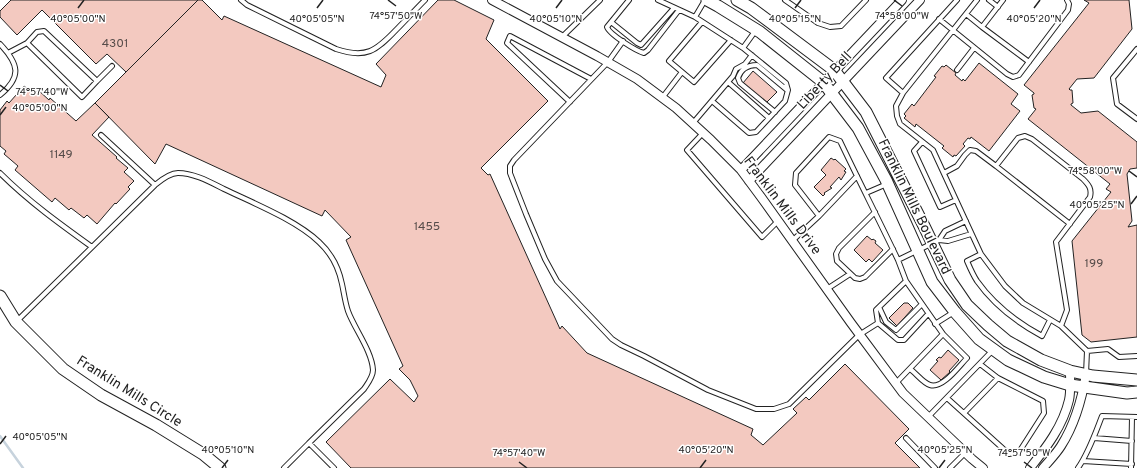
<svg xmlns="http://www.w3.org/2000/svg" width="1137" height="468" viewBox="0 0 1137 468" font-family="Overpass,sans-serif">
<rect width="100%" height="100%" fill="#fff"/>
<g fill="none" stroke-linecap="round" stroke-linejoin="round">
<!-- stream -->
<path stroke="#c7d3dd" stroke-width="2.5" d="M0,436L23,468"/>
</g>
<!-- building -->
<path fill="#f3c9c0" stroke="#222" d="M11,0H198L126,72L107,54L96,64L42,10L17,35L0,17V11Z
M198,0H202L222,20L224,16L381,87L386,75L376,64L438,0H454L494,20L486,39L548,101L481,168L488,175L490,174L560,329L562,326L587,353L753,429L751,435L763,445L797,413L793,409L806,397L809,400L845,364L909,429L895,443L920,468H351L326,442L390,379L414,402L418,396L410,380L399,369L403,366L346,240L351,237L325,210L322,216L166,144L155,164L95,103Z
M1084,0H1129L1132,29L1094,78L1077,79L1069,89L1070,90H1072L1073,103L1071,104V105L1081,113L1098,111L1137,142V168L1130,169L1127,174L1132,221L1128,227L1137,225V337L1091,342L1082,335L1072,241L1111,192L1106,189L1110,184L1028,119L1036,109L1034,108L1032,95L1034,94V93L1024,85L1089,3Z
M979,63L1018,94L1011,104L1020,111L989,151L971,137L970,139L968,138L963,144L965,146L956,156L954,155L953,157L942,148L944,146L916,124L915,127L904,118L906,116L904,114L912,104L914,106L936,77L934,76L942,66L944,67L946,65L956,73L955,75L962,81L963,79L965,81Z
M753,71L777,92L766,103L743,83Z
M24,86L34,94L38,90L49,100L50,98L76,121L95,103L109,117L92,135L117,157L116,158L128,168L124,172L134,181L128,187L130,189L116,204L115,203L97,224L87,215L84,218L71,208L69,210L55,198L52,202L15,170L18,166L4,154L6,151L0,146V110L7,101L9,103Z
M831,158L834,160L835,159L846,169L844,171L846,172L841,180L839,177L830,187L832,188L824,193L825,194L823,196L814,187L826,175L821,170Z
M867,236L872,240L873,239L876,241L875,243L883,250L872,262L869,259L866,262L854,250Z
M904,303H908L913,308L897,326L889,318Z
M948,350L959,360L949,371L950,372L941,380L930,370L938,361L936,360L939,357L941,358Z"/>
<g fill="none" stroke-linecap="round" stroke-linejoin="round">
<!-- lane casing -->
<g stroke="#222" stroke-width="6">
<path id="lane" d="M241,0L247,5L336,49C366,59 376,51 396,30C406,20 415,10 425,0
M629,0L607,27C609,34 636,51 644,53L648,50L679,10
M658,0L695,17L743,48
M785,0L818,23L830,27L841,26L866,0
M977,0L903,93L896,106L897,116L900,124L933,150L981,254L1005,286L1023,303L1061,326L1087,351L1108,349L1119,357L1137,356
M989,0L998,7
M1003,0L982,27L1029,62
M966,14L982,27
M695,17L705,0
M939,19L1007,74L1013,77L1019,75L1068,10L1069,4L1067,0
M611,22L637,43L641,45L674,8
M702,22L669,61L694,82L731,40
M562,37L600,0
M623,41L608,62L514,160L510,166V173L526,214L545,259L557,281L612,339L621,345L644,356L708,390L756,409H774L789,404L859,335L878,323
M0,44C19,64 22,77 0,95
M1137,49L1113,78L1117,104L1137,119
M8,53L27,43L37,32L44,31L97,81L82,97L27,43
M957,70L974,48
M97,81L112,66
M728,82L769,118
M903,93L886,78L957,0
M662,98L682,72
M712,101L749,133L756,132L785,101L788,90L786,83L743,48L756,30
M570,102L507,43L510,36L591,79
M775,112L740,83L738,78C741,69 748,65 757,65L787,90
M693,123L733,76L736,69L745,64L752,55
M703,133L687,150L762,237L778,221
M101,135L155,185
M922,142L914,151L940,207L956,200
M996,166L1070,224
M0,173C28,201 60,224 92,247
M944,173L957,166L965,155L970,150L976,151L996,166L1018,138L1025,136L1032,139L1083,179C1089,185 1092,189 1090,197L1056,242L1067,310L1061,326
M857,176L819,216L795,185L796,173L829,137L840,141C859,181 879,220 898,260
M866,193L887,184
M875,212L839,248L836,254L837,261L855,278L860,279L865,277L893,249
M939,240L945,231L966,221
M792,241L819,216
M981,254L967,261C970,268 973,275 977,281C994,305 1018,323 1042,336L1050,320
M906,281L898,260L939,240L948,241L971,234
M827,289L850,274
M879,307L886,322L896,330L922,304
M17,321L155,185C161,180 170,173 178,173C194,173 210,182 224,189C253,203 296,220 319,242C331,253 339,269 342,284C344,293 345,302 348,311C354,328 372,351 373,370C373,377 368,383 364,389L309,443
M935,324L954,312
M910,369C916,373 923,383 930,385C943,389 959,366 967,358L943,334L906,281L876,310L878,323L898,340H904L928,314
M1086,374L1087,351
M896,383L943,334
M947,398L1009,454L1019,452L1044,413L1043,401L998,378L980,364
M964,413L998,378
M928,417L993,350
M906,438L935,468
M1094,438L1132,441
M1083,461L1132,464
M284,468L309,443L334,468
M950,468L965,453
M1078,468C1089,452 1095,434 1102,416L1137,417
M1131,468L1132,417"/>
</g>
<!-- street casing -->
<g stroke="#222" stroke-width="10">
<path id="street" d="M492,0L597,56L637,79L676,108L711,140L741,170L761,197L851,323L903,393L972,459L983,468
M741,170L902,0
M749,181L920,0
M1030,468C1046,448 1063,426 1069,400C1071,391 1070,381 1070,371
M1043,468C1049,461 1056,454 1061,446C1075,424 1082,399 1086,374"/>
</g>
<!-- secondary casing -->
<g stroke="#222" stroke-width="13">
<path id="secondary" d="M707,0L718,6L760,32L823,82L858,128L886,180L932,282L955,312L979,339L1008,360L1044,377L1070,385L1127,393L1137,392
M737,0L751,8L834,70L866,112L924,226L950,280L967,305L988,325L1007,341L1041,360L1070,371L1093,376L1137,380
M0,296L16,322L63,369L101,395L156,425L203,454L220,468"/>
</g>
<!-- lane -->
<use href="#lane" stroke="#fff" stroke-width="4"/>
<!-- street -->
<use href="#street" stroke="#fff" stroke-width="8"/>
<!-- secondary -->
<use href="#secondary" stroke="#fff" stroke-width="11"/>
</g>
<!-- ticks -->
<path fill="none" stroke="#222" stroke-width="1.5" d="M388,0L396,6M894,0L902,6M78,8L84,0M317,8L323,0M556,8L562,0M795,8L801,0M1034,8L1040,0M0,85L8,91M0,115L6,107M1129,171L1137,177M1131,204L1137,196M0,444L6,436M519,462L527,468M1024,462L1032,468M222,468L228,460M700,468L706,460M939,468L945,460"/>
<g text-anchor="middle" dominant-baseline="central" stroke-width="3" stroke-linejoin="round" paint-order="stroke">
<!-- number labels -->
<g font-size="12" fill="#564c4a">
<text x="115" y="44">4301</text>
<text x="61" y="155">1149</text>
<text x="427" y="227">1455</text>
<text x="1094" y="264">199</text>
</g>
<!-- street labels -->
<g font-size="14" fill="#222" stroke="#fff">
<text transform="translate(825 81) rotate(-47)">Liberty Bell</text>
<text transform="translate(782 206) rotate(53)">Franklin Mills Drive</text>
<text transform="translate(914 207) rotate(64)">Franklin Mills Boulevard</text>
<text transform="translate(129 392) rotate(32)">Franklin Mills Circle</text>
</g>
</g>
<g font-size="10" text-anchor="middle" fill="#222" stroke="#fff" stroke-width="3" stroke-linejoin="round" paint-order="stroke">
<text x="902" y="19">74°58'00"W</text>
<text x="396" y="19">74°57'50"W</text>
<text x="317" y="22">40°05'05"N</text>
<text x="78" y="22">40°05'00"N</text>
<text x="556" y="22">40°05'10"N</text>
<text x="795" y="22">40°05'15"N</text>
<text x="1034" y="22">40°05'20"N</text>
<text x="42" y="95">74°57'40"W</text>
<text x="40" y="111">40°05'00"N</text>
<text x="1095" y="174">74°58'00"W</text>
<text x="1097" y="208">40°05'25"N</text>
<text x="40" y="440">40°05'05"N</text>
<text x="228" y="453">40°05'10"N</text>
<text x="706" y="453">40°05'20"N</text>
<text x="945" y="453">40°05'25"N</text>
<text x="519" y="456">74°57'40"W</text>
<text x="1024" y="456">74°57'50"W</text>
</g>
</svg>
